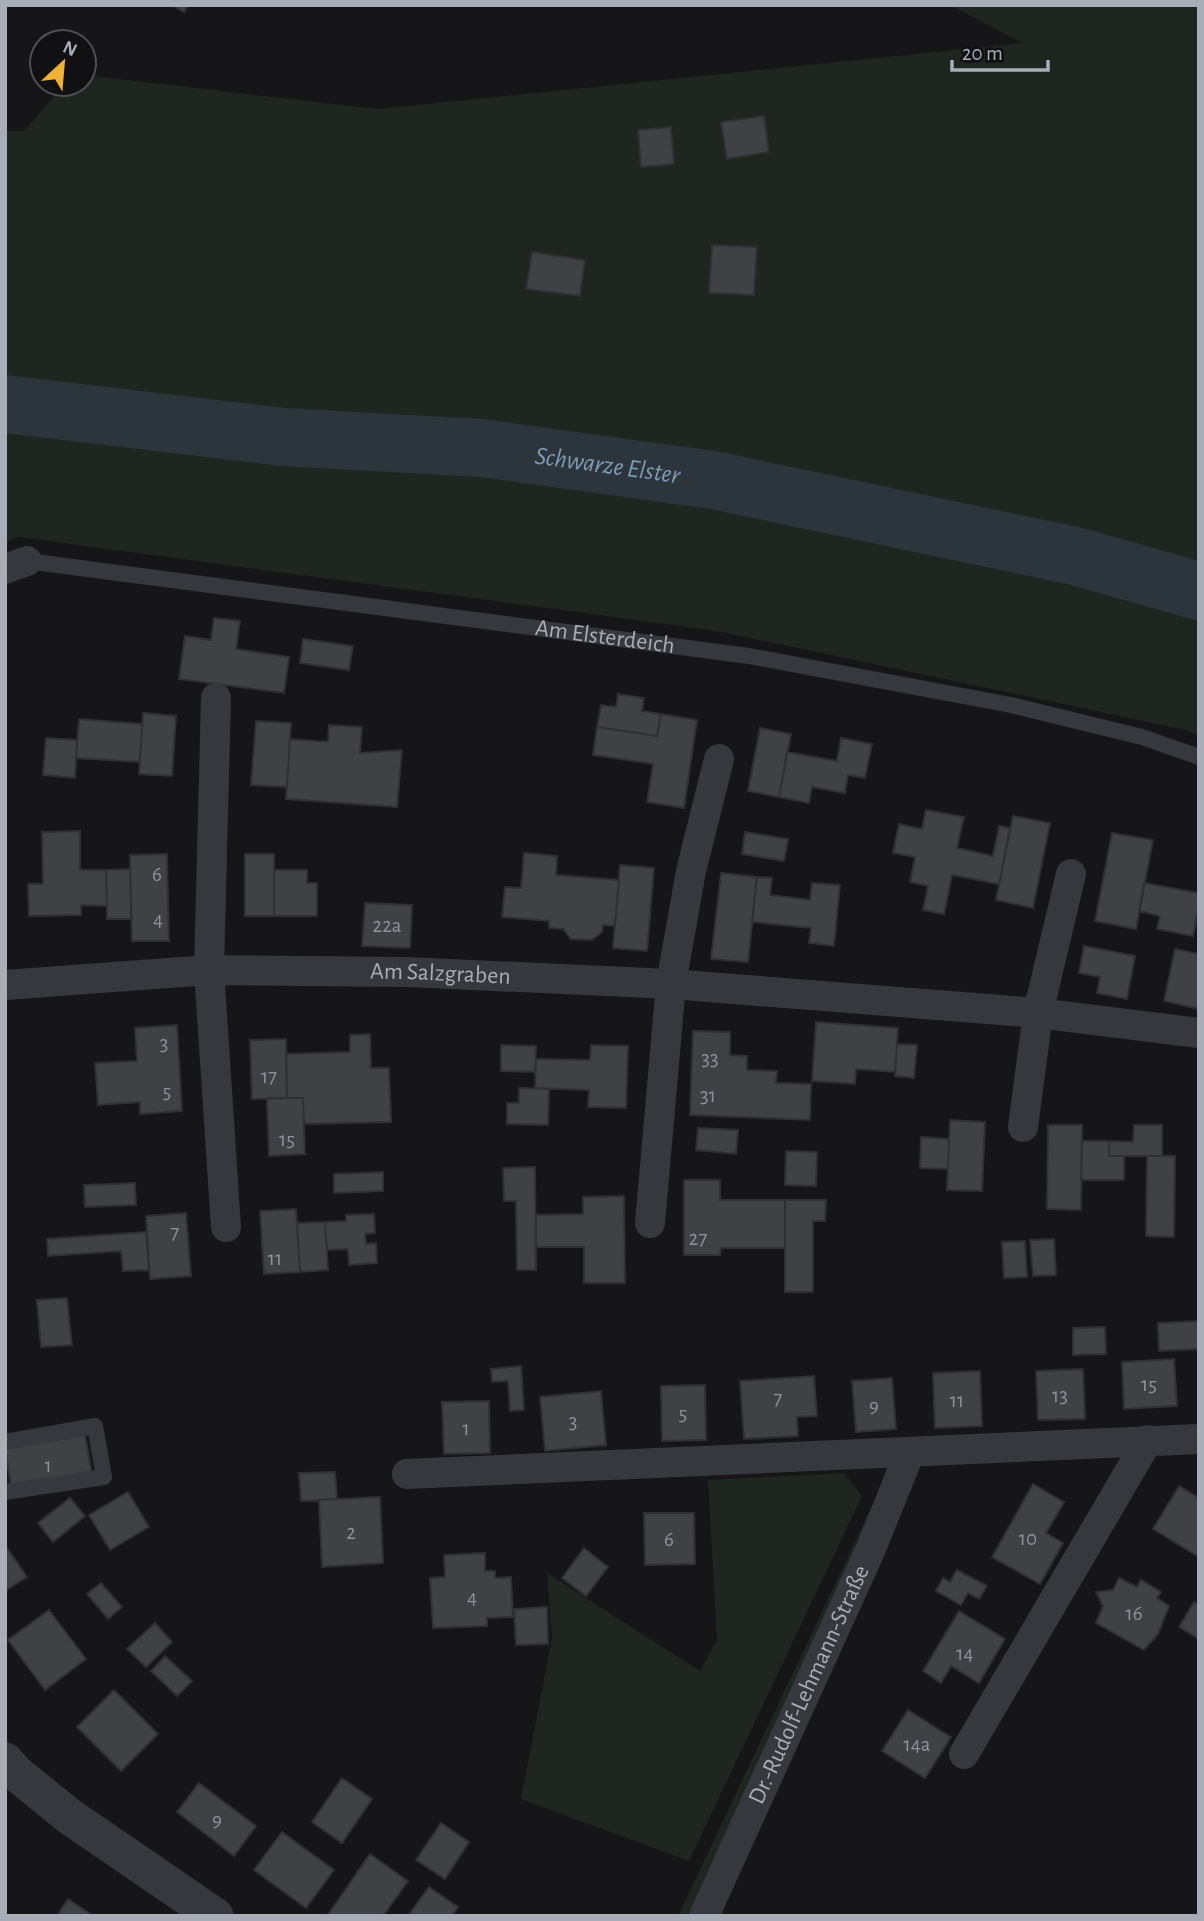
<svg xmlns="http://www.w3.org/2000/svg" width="1204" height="1921" viewBox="0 0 1204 1921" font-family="'Alegreya Sans',sans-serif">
<rect width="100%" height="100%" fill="#161618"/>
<!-- green -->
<path fill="#1e261f" d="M950,5H1199V735L1186,730L717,631L19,537L5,542V131H24L65,84H84V75L378,109L1022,43Z
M844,1473L862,1496L689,1861L521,1799L552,1638L547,1573L700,1671L717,1640L708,1480Z
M869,1512L876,1515L689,1916H678Z"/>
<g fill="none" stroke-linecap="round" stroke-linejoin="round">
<!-- river -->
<path stroke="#2c353c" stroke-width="58" id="s1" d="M5,404L283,437L481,448L713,480L1075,556L1199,591"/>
</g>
<!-- building -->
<path fill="#404145" stroke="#303034" stroke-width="2" d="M172,5H188L184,12Z
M764,116L769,152L727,159L721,122Z
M671,127L674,164L641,167L638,130Z
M712,245L757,247L754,295L709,293Z
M532,252L585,260L580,296L526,289Z
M214,618L240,621L236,649L289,657L284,693L179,679L185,636L211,640Z
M303,639L353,646L349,670L300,663Z
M618,694L644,698L642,711L661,714L657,736L597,727L601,705L616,707Z
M143,713L176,716L172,776L139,774Z
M661,714L697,720L684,808L647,802L653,764L593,755L597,727L657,736Z
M79,719L142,724L140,762L76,758Z
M256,721L291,723L287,787L251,785Z
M329,725L362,727L360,753L402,750L397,807L286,799L290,739L328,742Z
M760,728L791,734L779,797L748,791Z
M46,738L77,740L75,778L43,775Z
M841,738L872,744L865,778L848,775L845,793L812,787L809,803L779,797L787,752L837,761Z
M926,810L964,817L957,848L993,856L999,826L1010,828L999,884L952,875L944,914L923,910L928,886L910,882L915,857L893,853L899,824L922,829Z
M1013,816L1050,823L1033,908L996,900Z
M80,831V870H106L107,906L81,905V915L29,916L28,884H43L42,832Z
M745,832L788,839L784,861L742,854Z
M1112,833L1153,840L1136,929L1095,921Z
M524,853L557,856L556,875L619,880L615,926L603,925L602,932L592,940L571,939L563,929L549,928V921L502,917L505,887L521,888Z
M167,854L169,941H132L130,855Z
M245,854H274V916H245Z
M620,865L654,868L647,951L613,948Z
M130,869L131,919H107L106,870Z
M274,870H307V883H317V916H274Z
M721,873L757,877L748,962L711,959Z
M757,877L772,878L770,895L810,900L812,883L840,885L834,946L809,943L811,928L752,922Z
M1144,883L1199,893V905L1193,936L1157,929L1160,916L1139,911Z
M365,903L412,905L410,948L362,946Z
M1084,946L1135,956L1127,999L1097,993L1100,977L1079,973Z
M1175,949L1199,954V1009L1164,1001Z
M816,1022L898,1028L895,1072L856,1069L855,1084L812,1081Z
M177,1025L182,1111L140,1114V1102L98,1105L95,1063L137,1061L135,1028Z
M693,1031L730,1032V1055L747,1056V1070L777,1071L776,1083L811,1084L810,1120L690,1115Z
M370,1034L371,1068H389L391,1122L304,1124L303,1098H287L286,1054L350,1052V1035Z
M286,1039L287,1098L252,1099L250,1040Z
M897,1044L917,1045L914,1078L895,1076Z
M501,1045L536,1046L535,1072L501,1071Z
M591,1045L628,1046L626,1108L588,1107L589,1090L535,1088L536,1059L590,1060Z
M519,1088L549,1089L548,1125L507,1124V1103H519Z
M267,1098H303L305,1154L269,1156Z
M950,1120L985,1122L982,1191L947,1190Z
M1048,1125H1082L1081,1210L1047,1209Z
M1134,1125H1162V1156H1109V1141L1133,1142Z
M698,1128L738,1130L736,1154L696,1150Z
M921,1137L949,1139L948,1169L920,1168Z
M1082,1141H1109V1156H1124V1180H1081Z
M786,1151L817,1152L816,1186L785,1185Z
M1147,1156H1175L1174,1237L1146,1236Z
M535,1167L536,1270H517L516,1201H504L503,1168Z
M383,1172V1191L334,1193V1174Z
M684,1180H720V1200H785V1248H721L720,1255H684Z
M135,1183L136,1205L85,1207L84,1185Z
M624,1196L625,1283H584V1247H536V1215L583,1214V1197Z
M785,1200H826L825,1221H813V1292H785Z
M296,1209L300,1272L264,1274L260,1211Z
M186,1213L191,1276L150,1279L146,1216Z
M374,1214L375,1233L365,1234L366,1244L376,1243L377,1263L349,1265L348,1249L327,1250L325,1222L346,1221V1215Z
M325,1222L328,1270L300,1272L297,1223Z
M146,1232L149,1270L123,1271L121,1251L48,1256L47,1239Z
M1054,1239L1056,1275L1033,1276L1030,1240Z
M1025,1241L1027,1277L1004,1278L1002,1242Z
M67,1298L72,1345L41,1347L37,1300Z
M1199,1321V1349L1159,1351L1158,1323Z
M1105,1327L1106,1354L1073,1355V1328Z
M1174,1359L1177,1406L1124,1409L1122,1362Z
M521,1366L524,1410L510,1411L508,1381L492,1382L491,1369Z
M1083,1369L1085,1419L1038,1420L1036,1371Z
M980,1371L982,1426L935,1428L933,1373Z
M814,1376L817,1416L797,1417L798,1436L744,1439L740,1381Z
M892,1378L896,1429L856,1432L852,1381Z
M705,1385L706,1440L662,1441L661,1386Z
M601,1391L606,1445L545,1451L540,1397Z
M489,1401L490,1453L444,1454L442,1402Z
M85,1435L92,1474L11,1487L5,1448Z
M335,1472L337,1499L301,1501L299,1473Z
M1033,1484L1064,1502L1046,1533L1063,1543L1040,1584L992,1557Z
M1179,1486L1199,1498V1557L1153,1529Z
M128,1492L149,1527L110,1550L89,1515Z
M380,1497L383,1563L322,1567L319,1500Z
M70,1498L85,1516L53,1542L38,1523Z
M644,1513H694L695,1564L645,1565Z
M5,1545L27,1577L5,1591Z
M584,1548L608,1567L586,1596L562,1578Z
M485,1553V1571H495V1578L511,1577L513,1617L487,1618V1626L433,1628L430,1578L445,1577L444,1555Z
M957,1570L987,1586L979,1599L968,1593L961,1605L936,1591L943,1578L950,1582Z
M1119,1578L1137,1587L1141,1580L1161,1592L1157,1598L1169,1606L1158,1634L1144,1650L1096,1623L1103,1606L1096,1592L1113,1590Z
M101,1583L122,1607L108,1619L87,1594Z
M1194,1602L1199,1604V1639L1179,1627Z
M547,1607L548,1644L516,1645L514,1609Z
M49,1610L86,1659L45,1690L8,1640Z
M959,1611L1005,1639L979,1683L951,1666L941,1683L923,1671Z
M155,1623L172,1642L146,1667L127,1649Z
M165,1656L192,1681L177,1696L151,1671Z
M114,1690L158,1734L121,1771L77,1727Z
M908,1710L951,1737L925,1778L882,1751Z
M342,1778L372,1799L342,1843L312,1822Z
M199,1783L256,1826L234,1856L177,1812Z
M441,1823L469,1842L445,1879L416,1860Z
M282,1832L334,1870L306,1908L254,1870Z
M370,1854L408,1881L383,1916H327Z
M429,1887L458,1907L452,1916H408Z
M68,1899L93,1916H57Z"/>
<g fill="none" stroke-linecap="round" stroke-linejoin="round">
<!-- service -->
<g stroke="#37383d" stroke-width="16">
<path id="s2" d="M27,561L749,656L1011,705L1142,737L1199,757"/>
<path d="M5,1442L95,1426L104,1477L5,1492"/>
</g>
<!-- minor -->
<g stroke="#37383d" stroke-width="30">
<path d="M5,569L27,561"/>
<path d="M216,698L209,970L226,1227"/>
<path id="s3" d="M5,985L209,970L407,972L671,984L1038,1013L1199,1033"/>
<path d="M1023,1127L1038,1013L1071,874"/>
<path d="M650,1223L671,984L691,871L719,759"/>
<path d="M407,1474L1199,1439"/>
<path d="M964,1754L1148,1440"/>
<path id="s4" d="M704,1916L870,1551L910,1452"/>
</g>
<!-- tertiary -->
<path stroke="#37383d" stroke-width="37" d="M5,1761L16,1773L69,1816L215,1916"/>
</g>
<g text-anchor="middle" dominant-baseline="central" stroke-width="6" stroke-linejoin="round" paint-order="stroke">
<!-- number labels -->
<g font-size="21" fill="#8e929b">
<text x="157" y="874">6</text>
<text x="158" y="919">4</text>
<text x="387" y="925">22a</text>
<text x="164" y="1043">3</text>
<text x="710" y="1058">33</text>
<text x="269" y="1076">17</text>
<text x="167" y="1091">5</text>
<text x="708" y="1095">31</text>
<text x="287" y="1139">15</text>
<text x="175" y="1232">7</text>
<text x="698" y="1238">27</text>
<text x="275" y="1258">11</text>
<text x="1149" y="1384">15</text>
<text x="1060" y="1395">13</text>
<text x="778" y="1398">7</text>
<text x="957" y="1400">11</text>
<text x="874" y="1405">9</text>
<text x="683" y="1413">5</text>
<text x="573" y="1421">3</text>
<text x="466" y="1428">1</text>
<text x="48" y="1465">1</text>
<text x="351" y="1532">2</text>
<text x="1028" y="1538">10</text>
<text x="669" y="1539">6</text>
<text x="472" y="1597">4</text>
<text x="1134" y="1613">16</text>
<text x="965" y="1653">14</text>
<text x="917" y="1744">14a</text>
<text x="217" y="1819">9</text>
</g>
<!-- street labels -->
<g font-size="24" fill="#a8adb8" stroke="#111113">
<text stroke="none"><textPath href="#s2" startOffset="583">Am Elsterdeich</textPath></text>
<text stroke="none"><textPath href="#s3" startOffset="436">Am Salzgraben</textPath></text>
<text stroke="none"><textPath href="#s4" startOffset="254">Dr.-Rudolf-Lehmann-Straße</textPath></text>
</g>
<!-- water labels -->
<g font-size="26" font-style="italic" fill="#7f9bb3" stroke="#111113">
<text stroke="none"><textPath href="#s1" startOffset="606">Schwarze Elster</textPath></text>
</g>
</g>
<!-- border -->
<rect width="1204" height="1921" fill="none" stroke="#a8adb8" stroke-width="14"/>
<!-- north arrow -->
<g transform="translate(63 63) rotate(26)"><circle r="33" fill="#111113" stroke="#4d4f55" stroke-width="2"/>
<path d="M0-5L12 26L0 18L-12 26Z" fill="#f2b134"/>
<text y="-10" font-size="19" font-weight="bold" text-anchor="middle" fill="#a8adb8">N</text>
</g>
<!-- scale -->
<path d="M952 60v10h96v-10" fill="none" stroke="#a8adb8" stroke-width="3.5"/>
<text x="962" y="60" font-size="21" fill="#a8adb8" stroke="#111113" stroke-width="5" paint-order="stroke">20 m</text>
</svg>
